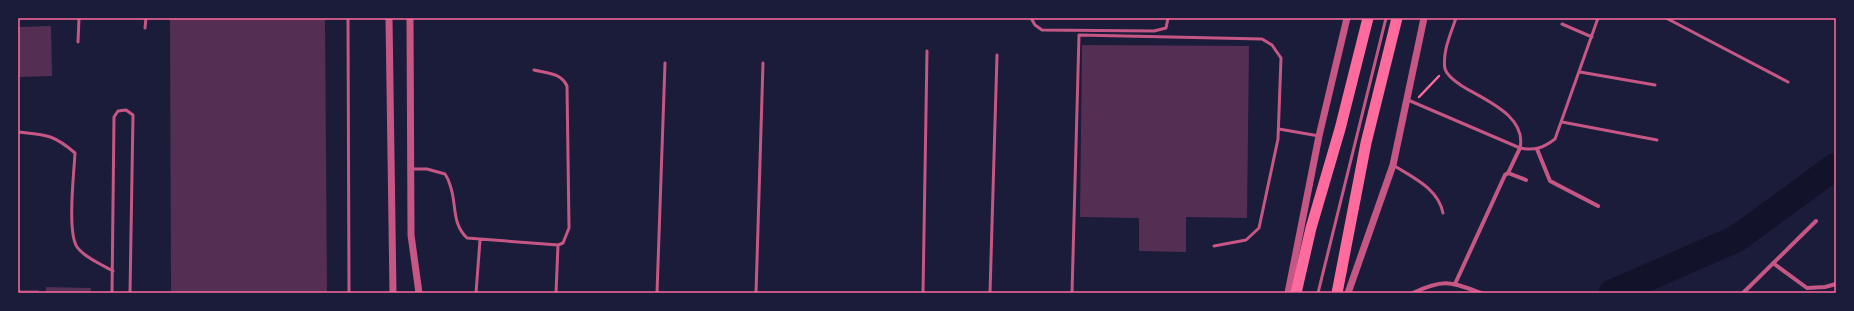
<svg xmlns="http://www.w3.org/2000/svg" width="1854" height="311" viewBox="0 0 1854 311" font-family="'Space Grotesk',sans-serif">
<rect width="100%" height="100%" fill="#1b1b3a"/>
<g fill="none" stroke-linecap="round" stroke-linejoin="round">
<!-- river -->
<path stroke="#12122b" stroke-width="27" d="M1612,293L1736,239L1836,166"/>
</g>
<!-- building -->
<path fill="#542f53" d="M170,18H325L327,293H171Z
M51,26L52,76L18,77V27Z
M1082,45L1249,46L1247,218L1186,217V252L1139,251V218L1080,217Z
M46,287L91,288L90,293H46Z
M18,290H39V293H18Z"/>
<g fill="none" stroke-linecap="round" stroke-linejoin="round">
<!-- path -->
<path stroke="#ff6b9d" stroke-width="2.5" d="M1419,97L1439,76"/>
<!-- service -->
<path stroke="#c65784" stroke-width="3" d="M348,18L349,293
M1031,18L1035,25L1042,30L1154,31L1166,28L1168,18
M1456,18C1451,33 1442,52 1445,69C1447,76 1456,82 1462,86C1485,100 1527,116 1520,148
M1666,18L1788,82
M1562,24L1592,37
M145,28L146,18
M78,42L79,18
M1580,72L1655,85
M1408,100L1520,148C1535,151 1543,148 1555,139L1598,18
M1562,122L1657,140
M1279,129L1319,136
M18,132C46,135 53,134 75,153C74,173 67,232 77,247C84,257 102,265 113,271
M1393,165C1412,177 1438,188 1443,213
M410,169H427L445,174C447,177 449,181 450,185C457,203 451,223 467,238L558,245L563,243L569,228L567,86C561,73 547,73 534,70
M112,293L114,117L118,111L126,110L133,115L130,293
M476,293L480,240
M556,293L558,245
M657,293L665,63
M756,293L763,63
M923,293L927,51
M990,293L997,55
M1072,293L1079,35L1262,39L1272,45L1281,58L1278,139L1259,228L1246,240L1214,246
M1318,293L1386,18"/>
<!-- minor -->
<path stroke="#c65784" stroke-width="4" d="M1537,149L1550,181L1598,206
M1508,173L1526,180
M1773,263L1807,288L1825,287L1836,284
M1455,284L1505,175L1508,173L1520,148
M1413,293C1444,278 1451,282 1481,293
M1743,293L1816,221"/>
<!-- tertiary -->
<path stroke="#c65784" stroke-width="7" d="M389,18L393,293
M410,18L411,235L419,293
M1288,293L1319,136L1347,18
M1348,293L1393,165L1424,18"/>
<!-- trunk -->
<path stroke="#ff6b9d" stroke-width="11" d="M1296,293L1311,228L1340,129L1368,18
M1337,293L1366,143L1397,18"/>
</g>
<!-- border -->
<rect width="1854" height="311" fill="none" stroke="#1b1b3a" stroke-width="38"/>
<rect x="19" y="19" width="1816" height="273" fill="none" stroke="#ff6b9d" stroke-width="1.5"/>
</svg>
